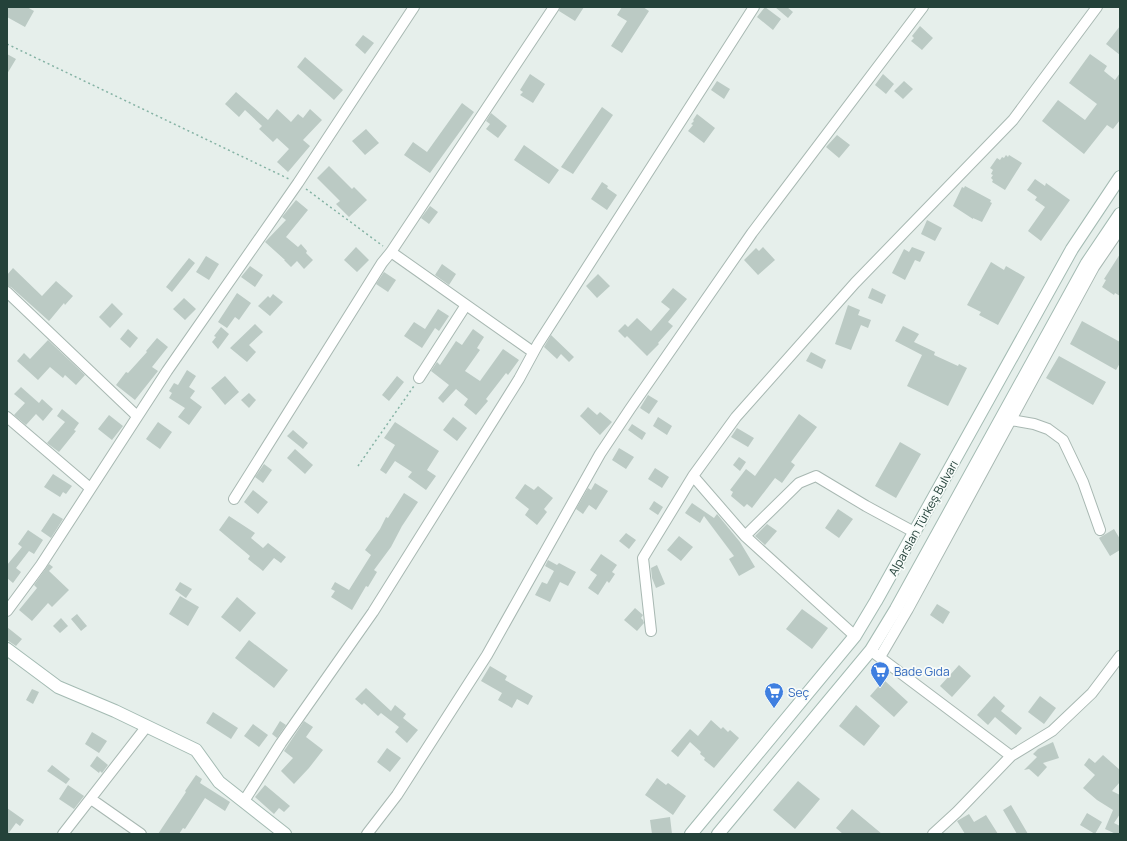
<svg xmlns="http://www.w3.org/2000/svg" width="1127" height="841" viewBox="0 0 1127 841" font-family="Manrope,sans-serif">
<rect width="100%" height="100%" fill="#e6efeb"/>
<!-- building -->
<path fill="#bbcac4" d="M7,7H27L34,11L25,27L7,17Z
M560,7H584L575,21L559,11Z
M622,7H643L649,11L622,53L611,46L627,21L617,15Z
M765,7L781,19L773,30L757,17Z
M775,7H787L793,12L788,18Z
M920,26L933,38L922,50L911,41L914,38L912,36Z
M1120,26V55L1106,44Z
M363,35L374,43L365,54L355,45Z
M7,54L16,59L7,74Z
M1090,54L1107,66L1104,71L1115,80L1120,73V120L1113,129L1107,125L1084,154L1042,121L1058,100L1085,120L1097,104L1069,83Z
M305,57L343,90L334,100L297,67Z
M530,74L545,84L533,103L520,95L523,92L520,90Z
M883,74L894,84L886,94L875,85Z
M717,81L730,89L724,99L711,90Z
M904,81L913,89L903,99L894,91Z
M236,92L268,120L277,109L291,122L298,114L303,118L310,109L322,120L303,140L310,146L288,172L277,162L289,149L277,138L273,142L259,129L262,126L245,110L239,117L225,104Z
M462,103L474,112L430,173L404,155L413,142L427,152Z
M602,107L613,115L573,174L561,167Z
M491,113L507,126L498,138L486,129L490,124L486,121Z
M697,114L715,128L704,143L688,131L693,125L691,124L694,121L693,120Z
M366,129L379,143L365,155L352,141Z
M837,135L850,145L839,158L826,147Z
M524,145L559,170L549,184L514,160Z
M1006,155L1008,157L1009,155L1022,163L1005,190L992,182L993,180L991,178L993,175L991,174L993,170L990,168L997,158L1000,160L1002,157L1004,158Z
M329,166L352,189L354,187L367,200L349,217L336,204L340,201L317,178Z
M1035,179L1045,186L1046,183L1070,200L1041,241L1028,231L1045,207L1035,200L1037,197L1027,190Z
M602,182L608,186L607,188L617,195L607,210L591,199Z
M965,186L991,200L990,202L992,203L982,222L973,218V219L953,206L962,187L964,188Z
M296,200L308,210L286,237L298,247L301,244L307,251L306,253L313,260L304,269L297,261L291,267L284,260H285L265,242L286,220L282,217Z
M430,206L438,212L429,224L421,218Z
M927,220L942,228L935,241L921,234Z
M356,247L369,260L357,272L344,260Z
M763,247L775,260L758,275L744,260L756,248L759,251Z
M912,247L925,252L920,262L915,260L905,280L892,273L904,249L909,252Z
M1120,254V296L1115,293L1114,295L1102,287L1106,280L1104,279Z
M206,256L219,264L209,280L196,272Z
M189,258L195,263L172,292L166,287Z
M991,262L1004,270L1006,266L1025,277L998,325L979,315L981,312L967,305Z
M442,264L456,274L449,285L435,275Z
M250,266L263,275L255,287L241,277Z
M13,268L42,296L56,281L73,296L65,305L64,303L49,321L11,287L7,286V275Z
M384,272L396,280L388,292L376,284Z
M598,274L610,286L597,298L586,286Z
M673,288L687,299L668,322L673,326L658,343L659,344L647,356L627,336L625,338L618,331L625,324L628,327L637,318L651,331L670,309L661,302Z
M872,288L886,295L882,304L868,298Z
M237,293L251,303L239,320L235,317L227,328L218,322Z
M273,294L283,302L270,316L258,306L268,296L270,298Z
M184,298L196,309L185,320L173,309Z
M112,303L123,314L110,328L99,317Z
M848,305L860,310L858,315L871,320L868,328L861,325L851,350L835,344Z
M438,309L449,316L439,331L435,328L422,348L404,336L414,322L425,329Z
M1082,321L1120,342V363L1116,370L1070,344Z
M255,324L263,332L249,345L256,352L247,362L230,348Z
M903,326L919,334L914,342L935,352L934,355L958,366L959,364L967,368L948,406L907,386L922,355L895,341Z
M221,327L229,334L218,349L212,342L216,337L214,336Z
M128,329L138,338L130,348L120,339Z
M473,329L484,337L477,348L480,350L465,371L480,381L503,349L519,360L508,375L506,373L486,399L488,401L476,415L464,405L468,399L456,389L443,403L438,398L449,385L431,371L437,362L440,365L456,341L462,345Z
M551,335L574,357L569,362L561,354L557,359L544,347Z
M157,338L168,347L152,367L158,371L135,400L116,385L126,372L128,373L147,352L146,351Z
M48,340L85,375L76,385L65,375L63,378L50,367L38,380L17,361L24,353L30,359Z
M811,352L826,360L822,369L806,361Z
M1059,356L1106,382L1093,405L1046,378Z
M187,370L196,376L189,387L195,391L190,398L202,407L189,425L178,417L185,408L169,398L172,393L169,391L174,383L178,385Z
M225,376L239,392L225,405L211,388Z
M397,376L404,382L389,401L382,395Z
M21,387L39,403L42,399L53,409L43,421L36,414L26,425L14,415L25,403L14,394Z
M249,393L256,400L249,408L241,400Z
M648,395L658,401L649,414L640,408Z
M588,407L597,415L600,412L612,422L600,435L580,416Z
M62,409L79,423L74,430L76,431L59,452L47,443L65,422L57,416Z
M799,414L817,427L791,462L795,465L782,483L775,478L752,508L747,504L744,507L731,496L733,492L730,490L746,469L755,476Z
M109,415L123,426L112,440L98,429Z
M453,417L467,428L457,441L443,430Z
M658,417L672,426L667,435L653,426Z
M158,422L172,432L160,449L146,439Z
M395,422L439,451L427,470L436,476L426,490L408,477L412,472L395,461L386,474L380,470L395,445L384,438Z
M632,424L646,433L642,440L628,430Z
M737,428L754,438L748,447L731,437Z
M293,430L308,443L303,449L287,436Z
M900,442L921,454L896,498L875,486Z
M619,448L634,457L626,469L612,460Z
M295,449L313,465L305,474L287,458Z
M739,457L746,462L740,471L733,465Z
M264,464L272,470L263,483L255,477Z
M655,468L669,477L662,488L648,479Z
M53,474L72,486L66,494L63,492L60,497L44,487Z
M595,483L608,491L596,510L589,505L583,514L576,509L588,488L591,490Z
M525,484L534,490L538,486L553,498L544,509L547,512L537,525L525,515L529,509L515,498Z
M253,490L268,502L258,514L244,502Z
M404,493L418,502L402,526L391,547L374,570L377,572L368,587L366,586L352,610L331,597L335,591L331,589L335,582L349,590L371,555L365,550L380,529L386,517L388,518Z
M654,501L663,507L658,515L649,509Z
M692,503L714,518L717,514L740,542L755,567L739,576L729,559L734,556L704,516L700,523L685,513Z
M838,509L853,519L839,538L825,528Z
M53,513L63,519L51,538L41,531Z
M229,516L255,533L251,538L263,548L268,543L286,557L281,563L274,558L263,571L248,559L250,556L219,530Z
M767,524L777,531L765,545L755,536Z
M1114,529L1120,539V550L1110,556L1099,538Z
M28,530L43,540L34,554L29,551L16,568L21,572L13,583L7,578V565L22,547L18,544Z
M626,533L636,540L629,549L619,541Z
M679,536L693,547L681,561L667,550Z
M601,554L617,565L612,572L615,574L609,583L607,581L598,595L588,588L597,575L590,570Z
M548,560L557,565L559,563L576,572L568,586L560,582L550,602L535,595L542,582L547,584L554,571L545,566Z
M49,564L53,567L49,571L69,590L52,607L48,603L32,621L19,610L37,588L34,585Z
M657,565L665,584L656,588L652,578L651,568Z
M180,582L192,589L186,598L175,590Z
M180,596L199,607L188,626L169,614Z
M237,597L256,613L240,632L221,617Z
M937,604L950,612L943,624L930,615Z
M635,608L643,615L641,618L643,620L644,623L637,631L624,620Z
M802,609L828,628L812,649L786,629Z
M77,614L87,626L81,631L71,619Z
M61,618L68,626L60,633L53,626Z
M7,627L22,639L16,646L7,640Z
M249,640L288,670L274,688L235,658Z
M959,665L971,676L952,697L940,686Z
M490,666L507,676L505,680L533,696L528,705L517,699L512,708L498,700L502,693L481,681Z
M884,680L908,702L894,717L870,696Z
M366,688L391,711L395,705L406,714L403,718L418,730L407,743L395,732L399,727L381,713L378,716L364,703L362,705L355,699Z
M32,689L39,692L33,704L26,700Z
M994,696L1005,706L1001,711L1022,728L1016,735L995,717L988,725L977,715Z
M1040,696L1056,708L1044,724L1028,712Z
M856,705L880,726L864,746L839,726Z
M213,712L238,728L231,739L206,723Z
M711,720L721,729L723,727L728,732L730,730L739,738L714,768L704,760L705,758L700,754L701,752L690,742L678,757L671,751L690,729L698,736Z
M280,721L286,725L277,738L272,734Z
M304,721L313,727L306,737L323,750L309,768L294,784L281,771L293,758L284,751Z
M253,724L268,735L259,747L244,736Z
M92,732L107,741L99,753L85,744Z
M1053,742L1059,758L1043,763L1047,767L1038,777L1029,769L1024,770L1037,757L1033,754L1038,749Z
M387,748L401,758L390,772L377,762Z
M1103,755L1120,770V782L1112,791L1120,795V814L1114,823L1120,826V834H1116L1105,829L1113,810L1097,800L1083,788L1095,775L1084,765L1089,758L1095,763Z
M97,756L108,765L102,773L100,771L99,773L90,766Z
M52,765L70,779L66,784L47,771Z
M196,775L202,779L200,783L230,802L225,811L205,798L185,829L183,828L179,834H158L186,792L185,791Z
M657,778L666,785L668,783L686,796L673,815L645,795Z
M798,781L820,799L795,829L773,810Z
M68,785L84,796L74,809L59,799Z
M265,785L290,806L284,812L279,808L274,814L255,797Z
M1011,805L1028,834H1017L1003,810Z
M7,808L24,820L20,826L16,823L8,834Z
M852,809L882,834H843L836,828Z
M1087,813L1102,822L1095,834L1080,825Z
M969,814L974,822L986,815L998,834H965L957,821Z
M670,817L672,834H652L650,820Z"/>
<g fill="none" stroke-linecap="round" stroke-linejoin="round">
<!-- street casing -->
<g stroke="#a8b8b2" stroke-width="12">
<path id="street" d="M391,252L533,352
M7,292L137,416
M419,378L466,305
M7,417L90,488
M1011,420L1034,424L1048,429L1063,440L1083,482L1100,530
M693,476L745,536L855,636
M234,499L382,263L391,252L554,7
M745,536L799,483L816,476L866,506L914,532
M7,611L41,565L167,371L298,183L414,7
M651,631L643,558L693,476L736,417L855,283L1013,120L1097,7
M874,653L1011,756
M880,657L908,609L1094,267L1120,229
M91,799L141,834
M244,801L281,743L373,612L519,379L538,344L754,7
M63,834L147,726
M367,834L397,795L487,655L600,454L630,409L752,233L923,7
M933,834L957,812L1011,756L1052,731L1092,693L1120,656"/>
</g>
<!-- secondary casing -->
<g stroke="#a4bbb3" stroke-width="14">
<path id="secondary" d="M7,649L58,687L115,711L196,750L219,782L285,834
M691,834L855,636L876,601L1072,249L1120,177
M718,834L871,650L896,609L1087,263L1120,214"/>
</g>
<!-- path -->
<path stroke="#86b3a5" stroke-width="1.5" stroke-dasharray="2 3" stroke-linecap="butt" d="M7,44L289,179
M306,189L383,246
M358,466L414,386"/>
<!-- street -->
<use href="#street" stroke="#fff" stroke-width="10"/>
<!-- secondary -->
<use href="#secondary" stroke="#fff" stroke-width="12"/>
</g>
<!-- icons -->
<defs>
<g id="supermarket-pin" transform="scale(1)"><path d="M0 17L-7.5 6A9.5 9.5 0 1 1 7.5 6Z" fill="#3f7fe0" stroke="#f7fbf9"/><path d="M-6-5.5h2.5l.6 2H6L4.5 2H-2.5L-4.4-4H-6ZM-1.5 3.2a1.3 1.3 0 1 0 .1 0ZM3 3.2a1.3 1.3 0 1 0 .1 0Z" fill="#fff"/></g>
</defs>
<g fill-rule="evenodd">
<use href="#supermarket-pin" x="880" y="671"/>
<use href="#supermarket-pin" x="774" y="692"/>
</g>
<g text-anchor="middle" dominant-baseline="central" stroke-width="3.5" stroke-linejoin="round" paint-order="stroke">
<!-- street labels -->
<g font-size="12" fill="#24423a" stroke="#f7fbf9">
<text transform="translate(923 518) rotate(-61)">Alparslan Türkeş Bulvarı</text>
</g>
<!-- shop labels -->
<g font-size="12" fill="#366cbe" stroke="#f7fbf9" text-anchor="start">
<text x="894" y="671">Bade Gıda</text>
<text x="788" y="692">Seç</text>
</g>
</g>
<!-- border -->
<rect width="1127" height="841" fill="none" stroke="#24423a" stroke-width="16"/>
</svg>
